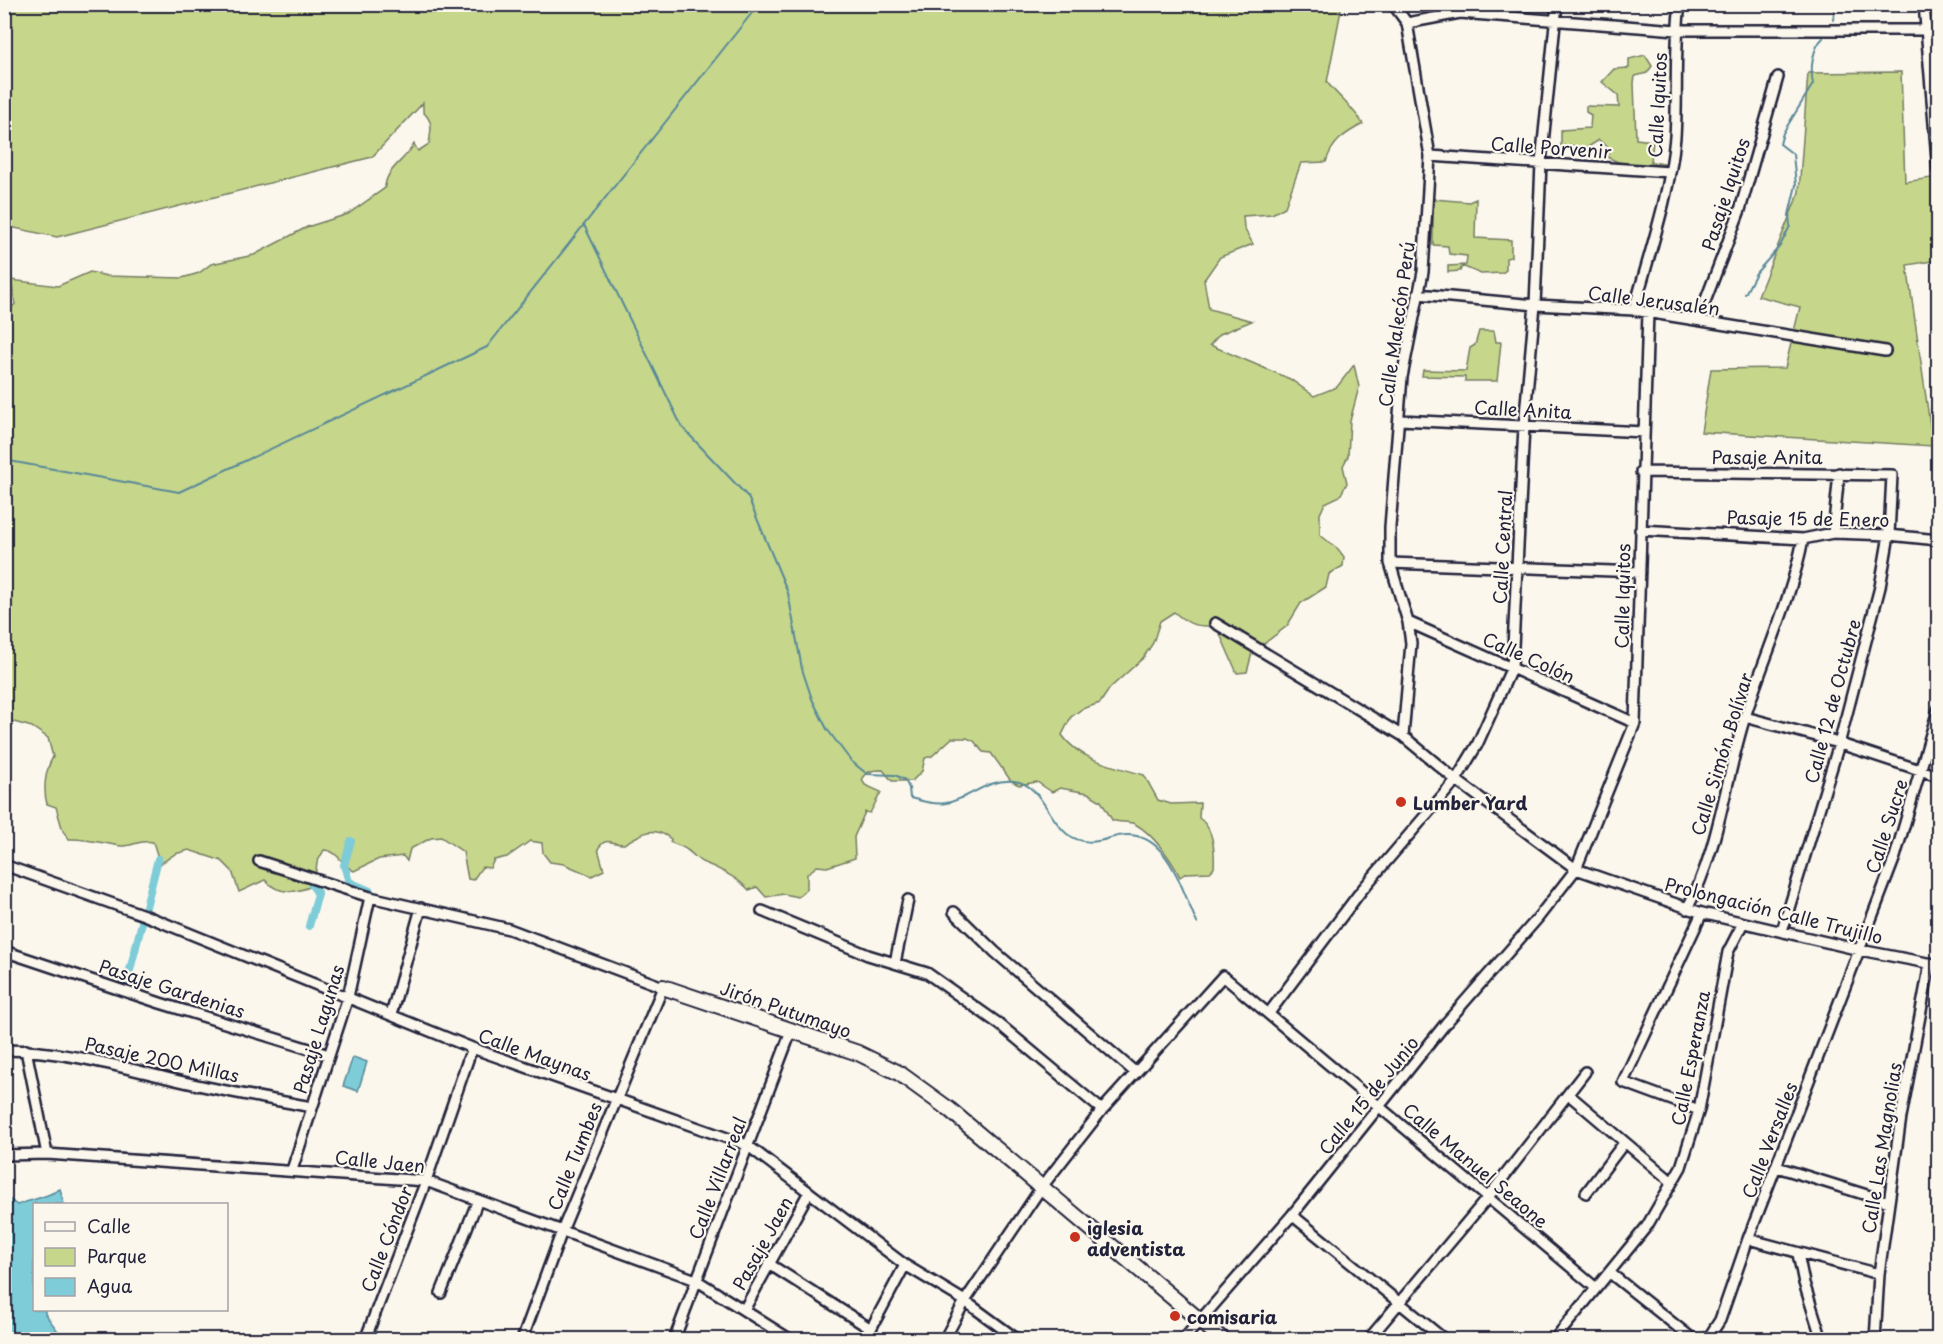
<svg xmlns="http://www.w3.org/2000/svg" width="1943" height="1344" viewBox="0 0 1943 1344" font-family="'Playpen Sans',sans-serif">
<rect width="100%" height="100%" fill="#fbf7ec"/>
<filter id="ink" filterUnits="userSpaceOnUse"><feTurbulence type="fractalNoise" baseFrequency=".0167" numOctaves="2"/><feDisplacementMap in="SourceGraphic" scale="12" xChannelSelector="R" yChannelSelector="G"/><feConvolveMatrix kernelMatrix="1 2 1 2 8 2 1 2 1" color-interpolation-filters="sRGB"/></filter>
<g filter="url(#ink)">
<!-- green -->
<path fill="#c6d78b" stroke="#747c63" stroke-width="1.5" d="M5,5H1342L1327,82C1338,97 1354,108 1363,124C1344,134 1332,142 1326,162L1301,163L1285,207L1272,214L1243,216L1244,228L1253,244L1220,257L1204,280L1209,309L1252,321L1220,334L1210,345L1290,379L1314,396L1337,387L1354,365L1359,387L1350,421L1348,456L1343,466L1347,483L1340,496L1325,503L1320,514V535L1338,549L1344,557L1343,566L1329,574L1326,587L1301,603L1287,626L1252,653L1247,672L1237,673L1216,625C1196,628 1188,624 1174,612L1160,621L1153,643L1143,658L1110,688L1100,703L1082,709L1071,717L1062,735C1080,761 1115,766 1144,775L1158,800L1171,804L1200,803L1199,818C1214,828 1215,851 1214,868L1210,872L1186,873L1180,877C1172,860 1152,833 1135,824C1129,821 1119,823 1112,820L1101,801L1088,793L1060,788L1052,792L1037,782L1019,785L1011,781L991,753L983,752L974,741L967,738H952L932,756L925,758L922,771L912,781H892L883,770C873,770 867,770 862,780L865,785L881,792L870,813L865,812L854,837L855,858L827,867L817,866L807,874V888L798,897L784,894L766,897L757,887L749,890C738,878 716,867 702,862C697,860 692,853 687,850C682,846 676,845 670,842L671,839C653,825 642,833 624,844C612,845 606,835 598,849L604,870L592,876L564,864L550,862L543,853L542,843L530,841L507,857L494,860L490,868L482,867L473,880L468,879L463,852L441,837L431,838L410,849L407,861L403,856L379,859L354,871C342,866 338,850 324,850L317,863L314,885C297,893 279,896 265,880L239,892L232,871L222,861L189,850L175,854L160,864L153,842C142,839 131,847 121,846C104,844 87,838 69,839L63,831L56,807L47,804C43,790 45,770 53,757L48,738L32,727L10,721L5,705L4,316L15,304L11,280L58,286L90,272L107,276L182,278L199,273L211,264L254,255L307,227L348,214L385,188C385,169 406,160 414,144L418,151L429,144C431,130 434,122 423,112V103L372,157L57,237L5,226Z
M1645,55L1652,66L1647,73L1635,76L1634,83L1636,139L1653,141L1651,162L1665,164L1660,169L1618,162L1607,157L1610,150L1599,140L1585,149L1577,150L1576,146H1561V130L1590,128L1591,115L1586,112V106L1619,107L1618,95L1602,82L1614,69L1629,68V59Z
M1901,72L1905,182L1938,177V260L1907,265L1933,446L1701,432L1711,369L1785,368L1800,307L1758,296L1799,192L1808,73Z
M1433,199L1469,202L1476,199L1475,238L1511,240V257L1506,258V270L1502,273L1481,274L1462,266L1460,271L1448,272V266L1466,265L1467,256L1449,254L1448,246L1433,245Z
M1479,331H1494L1496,342H1501L1497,381H1465V377L1422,376L1423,370L1466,371L1470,348L1475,345Z"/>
<!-- water -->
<path fill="#7dccd8" stroke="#598899" stroke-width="1.5" d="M353,1057L367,1062L358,1091L343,1086Z
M60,1189L64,1204H34V1310H45V1314L64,1339H5V1196L17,1205C32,1199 46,1198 60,1189Z"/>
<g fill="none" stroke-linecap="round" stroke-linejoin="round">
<!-- stream -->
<path stroke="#598899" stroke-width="2" d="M1833,20L1835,4
M584,225L682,427L748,497L788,593L802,669L812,699L827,729L851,761L867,774L895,775L905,780L909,788L910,798C922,801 934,805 946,803C972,798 985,779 1014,781C1040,783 1049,820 1067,834C1081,844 1095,843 1110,838C1165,820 1180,886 1197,923
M1745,294L1756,273L1780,246L1790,226L1789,215L1796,185L1793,154L1780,144L1783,133L1813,84C1810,70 1812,48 1823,38
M4,460L179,492L487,347L759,4"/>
<!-- canal -->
<path stroke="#7dccd8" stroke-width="8" d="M351,841L344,865L349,882L370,891V897
M309,926L318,894L312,885
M125,990L158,859"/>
<!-- street casing -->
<g stroke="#22223b" stroke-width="14">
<path id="street" d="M1393,4L1407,23L1430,156L1423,272L1402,377L1390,527V563L1408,622L1411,643L1403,736
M1924,4L1938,171
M1407,23L1460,13L1677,30H1938
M1430,156L1670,172
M1418,294L1535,305L1634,310L1885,351
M1634,310C1649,254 1670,195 1675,137C1678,93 1674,48 1680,4
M1698,320L1740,210L1778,77
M1400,420L1644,432
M1641,472L1892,475L1889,535L1880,587L1839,744L1782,931
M1640,530L1803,539L1833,533L1889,535L1938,540
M1833,533L1839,473
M1390,563L1640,572
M1408,622L1635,723
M1215,623L1403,736L1456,780L1576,869L1702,913L1860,950L1938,965
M1745,717L1816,736L1938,776
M259,861L370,897L509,929L663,987L562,1231L522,1340
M4,865L144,915L472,1048L747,1145L905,1265L965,1301L1018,1340
M1687,909C1719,850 1725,780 1745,717C1764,657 1791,601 1803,539
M762,911L868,955L927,973L999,1024L1102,1110
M954,912L995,952L1136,1073
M4,951L160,1003L329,1055
M895,963L908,900
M1269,1013L1361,891L1456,780L1477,745L1512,667L1524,426L1535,305L1541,163L1557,4
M391,1015L421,908
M4,1050C60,1050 114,1065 167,1078C215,1090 264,1098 312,1107
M26,1050L47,1154
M1568,1094L1672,1182
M1699,1110L1623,1082L1702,913
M4,1155L47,1154L426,1181L696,1280L791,1340
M1777,1167L1889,1202
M292,1170L348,997L370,897
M1586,1193L1624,1143
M1292,1215L1445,1340
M1748,1239L1879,1274
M1798,1254L1804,1283L1822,1340
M769,1264L871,1329
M1610,1273L1694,1340
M441,1293L478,1200
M744,1310L809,1192
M365,1340L426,1181L472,1048
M674,1340L792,1029
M865,1340L905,1265
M944,1340L965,1301L1041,1188L1102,1110L1223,976L1596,1288
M1183,1340L1292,1215L1446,1023L1537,919L1576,869L1635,723L1648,312
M1368,1340L1489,1196L1585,1072
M1554,1340L1647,1226L1681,1167L1699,1110L1728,952L1743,923
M1707,1340L1720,1320L1748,1239L1895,857L1938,710
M1875,1340L1879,1274L1901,1117L1930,963"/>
</g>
<!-- secondary casing -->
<g stroke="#22223b" stroke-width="18">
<path id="secondary" d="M663,987L858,1053L899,1073L950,1110L1223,1340"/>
</g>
<!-- street -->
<use href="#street" stroke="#fbf7ec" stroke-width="9"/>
<!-- secondary -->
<use href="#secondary" stroke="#fbf7ec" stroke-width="14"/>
</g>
</g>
<!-- markers -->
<g fill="#c8321e" stroke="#fbf7ec" stroke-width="2">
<circle cx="1401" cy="802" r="6"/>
<circle cx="1075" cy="1237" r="6"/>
<circle cx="1175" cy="1316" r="6"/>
</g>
<g text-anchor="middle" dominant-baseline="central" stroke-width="4.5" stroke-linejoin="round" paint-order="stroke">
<!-- street labels -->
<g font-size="18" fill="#22223b" stroke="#fbf7ec">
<text transform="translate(1657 105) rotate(-87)">Calle Iquitos</text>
<text transform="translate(1551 147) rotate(4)">Calle Porvenir</text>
<text transform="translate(1725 194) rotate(-72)">Pasaje Iquitos</text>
<text transform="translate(1654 300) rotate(7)">Calle Jerusalén</text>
<text transform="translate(1396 324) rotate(-82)">Calle Malecón Perú</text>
<text transform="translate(1523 409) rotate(3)">Calle Anita</text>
<text x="1767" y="456">Pasaje Anita</text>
<text transform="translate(1808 518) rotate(1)">Pasaje 15 de Enero</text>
<text transform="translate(1502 547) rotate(-87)">Calle Central</text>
<text transform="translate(1622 596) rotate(-89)">Calle Iquitos</text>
<text transform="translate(1529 657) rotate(24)">Calle Colón</text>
<text transform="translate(1832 701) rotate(-75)">Calle 12 de Octubre</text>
<text transform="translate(1721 754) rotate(-73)">Calle Simón Bolívar</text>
<text transform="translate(1886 826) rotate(-72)">Calle Sucre</text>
<text transform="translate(1774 910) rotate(14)">Prolongación Calle Trujillo</text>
<text transform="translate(172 988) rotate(18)">Pasaje Gardenias</text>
<text transform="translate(786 1009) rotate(19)">Jirón Putumayo</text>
<text transform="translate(318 1029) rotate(-73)">Pasaje Lagunas</text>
<text transform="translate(535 1054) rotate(20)">Calle Maynas</text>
<text transform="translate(1690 1058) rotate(-79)">Calle Esperanza</text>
<text transform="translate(162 1059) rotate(12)">Pasaje 200 Millas</text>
<text transform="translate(1368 1095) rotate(-51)">Calle 15 de Junio</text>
<text transform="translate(1769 1140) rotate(-69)">Calle Versalles</text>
<text transform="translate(1881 1148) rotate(-81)">Calle Las Magnolias</text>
<text transform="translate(574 1156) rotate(-68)">Calle Tumbes</text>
<text transform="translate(380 1161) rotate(6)">Calle Jaen</text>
<text transform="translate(1476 1165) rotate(40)">Calle Manuel Seaone</text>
<text transform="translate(717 1178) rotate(-69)">Calle Villarreal</text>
<text transform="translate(386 1239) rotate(-69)">Calle Cóndor</text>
<text transform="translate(762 1243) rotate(-61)">Pasaje Jaen</text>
</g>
<!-- poi labels -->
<g font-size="18" font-weight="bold" fill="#22223b" stroke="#fbf7ec" text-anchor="start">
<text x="1413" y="802">Lumber Yard</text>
<text x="1087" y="1227">iglesia<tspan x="1087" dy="21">adventista</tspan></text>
<text x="1187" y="1316">comisaria</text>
</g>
</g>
<!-- margin -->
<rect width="1943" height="1344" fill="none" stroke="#fbf7ec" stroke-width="24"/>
<rect x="12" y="12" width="1919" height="1320" fill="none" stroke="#22223b" stroke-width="2" filter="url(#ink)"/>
<!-- legend -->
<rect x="33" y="1203" width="195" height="108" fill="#fbf7ec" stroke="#a4a2a5" stroke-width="1.5"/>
<rect x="45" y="1222" width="30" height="9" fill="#fbf7ec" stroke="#a4a2a5" stroke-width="1.5"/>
<text x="87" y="1233" font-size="18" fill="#22223b">Calle</text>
<rect x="45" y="1248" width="30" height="18" fill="#c6d78b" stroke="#a4a2a5" stroke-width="1.5"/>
<text x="87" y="1263" font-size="18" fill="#22223b">Parque</text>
<rect x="45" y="1278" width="30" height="18" fill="#7dccd8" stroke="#a4a2a5" stroke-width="1.5"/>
<text x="87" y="1293" font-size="18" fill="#22223b">Agua</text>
</svg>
